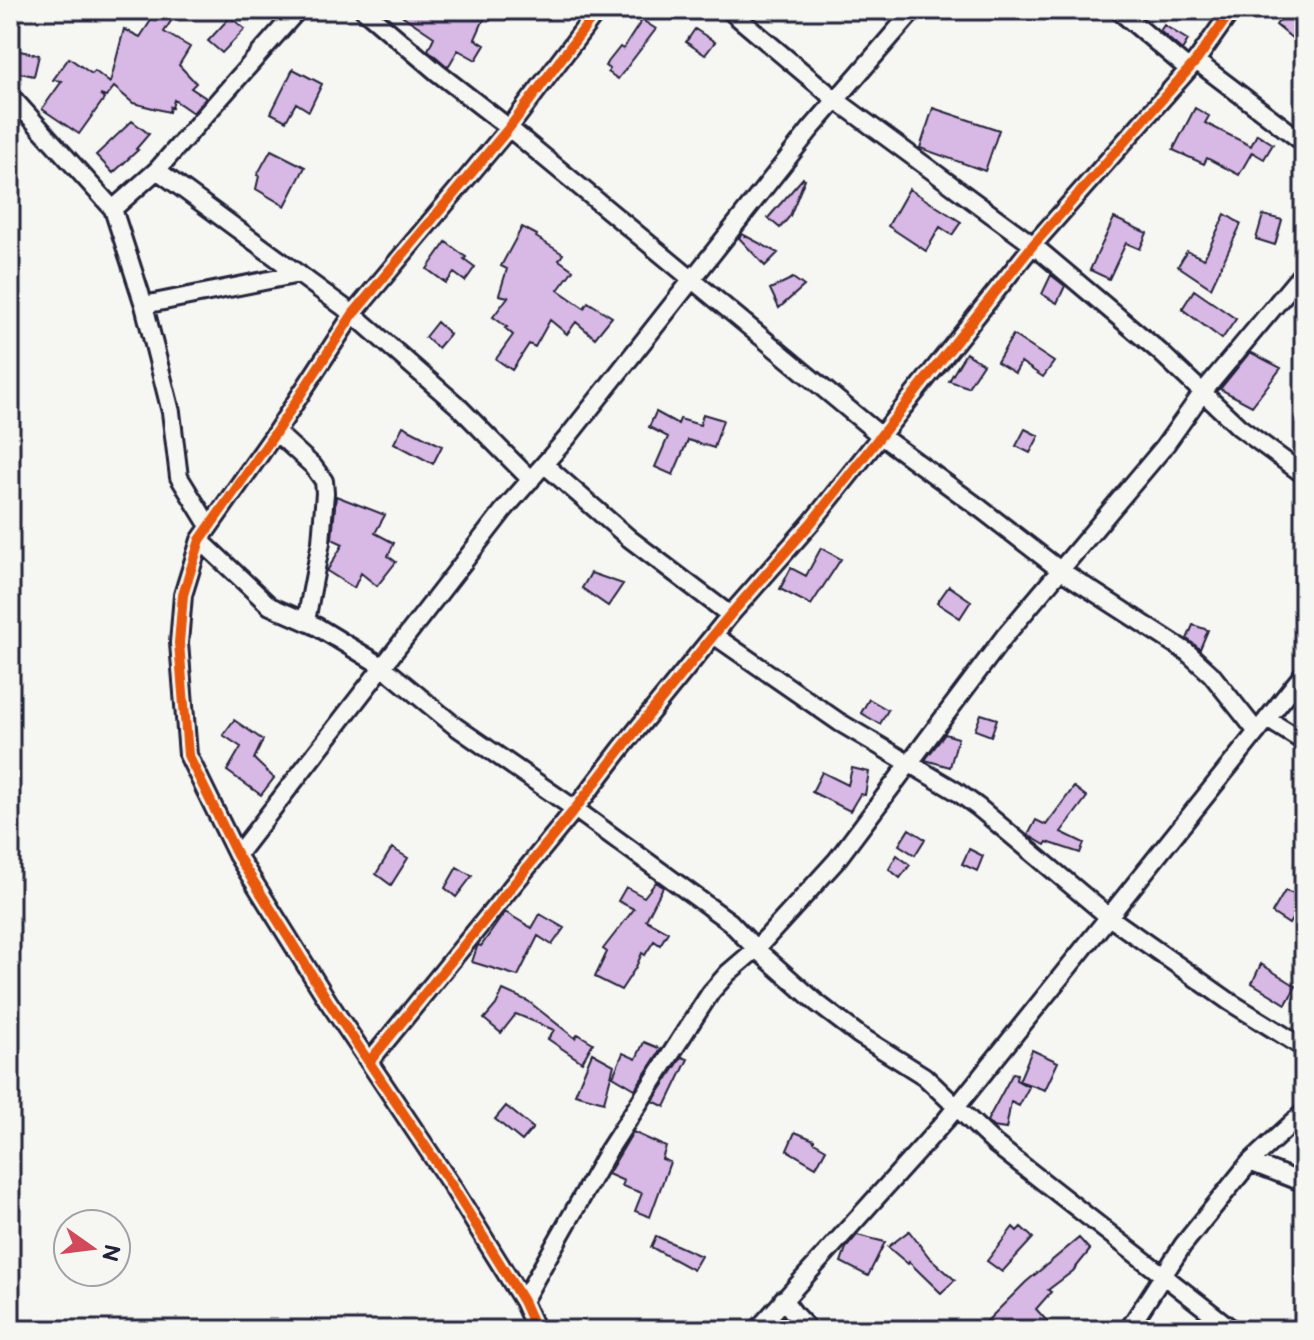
<svg xmlns="http://www.w3.org/2000/svg" width="1314" height="1340" viewBox="0 0 1314 1340" font-family="'Balsamiq Sans',sans-serif">
<rect width="100%" height="100%" fill="#f6f6f2"/>
<filter id="ink" filterUnits="userSpaceOnUse"><feTurbulence type="fractalNoise" baseFrequency=".0125" numOctaves="2"/><feDisplacementMap in="SourceGraphic" scale="16" xChannelSelector="R" yChannelSelector="G"/><feConvolveMatrix kernelMatrix="1 2 1 2 8 2 1 2 1" color-interpolation-filters="sRGB"/></filter>
<g filter="url(#ink)">
<!-- building -->
<path fill="#d8b8e4" stroke="#22223b" stroke-width="2" d="M158,10H178L164,32L190,47L179,65L196,83L191,88L206,98L193,113L174,100L172,108L170,107L169,112L133,103L114,87L106,97L100,95L104,99L79,134L42,109L62,81L53,80L69,58L92,74L95,71L110,83L124,29L140,37Z
M394,10H488L475,39L485,45L476,60L458,50L448,67L428,50L434,37Z
M1287,10H1304V48L1276,25Z
M230,17L245,29L222,53L208,41Z
M642,20L656,29L618,79L608,72L610,69L605,66L620,47L623,49Z
M1164,25L1188,40L1182,50L1160,31Z
M695,29L715,42L705,55L686,42Z
M15,50L39,55L34,76L11,71Z
M293,69L322,84L309,111L296,103L286,121L271,113Z
M933,108L999,130L985,171L920,148Z
M1195,108L1209,116L1205,123L1251,146L1257,134L1273,144L1264,159L1252,152L1239,175L1207,158L1204,164L1173,150Z
M132,121L149,134L136,149L138,150L113,173L96,155Z
M271,150L305,167L285,206L256,189L259,176L257,175Z
M803,178L805,179L790,216L780,228L768,218Z
M909,189L961,222L952,235L940,227L926,251L888,226Z
M1225,214L1241,224L1211,288L1178,266L1187,251L1204,259Z
M1263,215L1282,220L1275,245L1256,239Z
M1114,218L1147,233L1140,249L1126,243L1109,279L1090,270Z
M522,227L537,235L536,237L563,254L559,260L573,270L558,290L584,308L588,302L612,317L595,338L576,322L567,334L550,320L535,347L529,344L512,370L496,359L513,335L505,328L507,327L493,317L508,297L499,295L507,269L501,266Z
M742,234L778,253L765,266L739,238Z
M446,242L466,257L464,259L475,267L465,281L454,273L446,283L427,269Z
M1051,275L1065,286L1057,303L1042,294Z
M793,278L804,286L779,308L770,289Z
M1194,290L1236,319L1222,339L1182,309Z
M437,322L450,334L438,348L425,337Z
M1013,335L1054,362L1043,377L1021,362L1015,373L997,362Z
M1250,352L1281,368L1252,406L1220,389Z
M966,353L983,364L968,387L949,381Z
M656,412L678,424L680,419L700,425L703,414L723,420L714,448L688,440L673,475L655,467L668,437L649,427Z
M403,426L442,446L433,464L394,443Z
M1025,429L1039,436L1030,453L1016,446Z
M336,496L385,515L375,533L394,543L388,556L396,562L377,586L361,573L354,588L327,571L343,544L332,539Z
M821,548L841,559L811,605L780,589L791,568L806,576Z
M591,573L623,584L608,606L582,588Z
M949,586L971,601L960,618L937,603Z
M1193,625L1208,630L1200,649L1187,639Z
M869,699L888,710L880,724L861,713Z
M981,714L997,719L991,736L975,730Z
M234,720L263,740L254,759L274,778L261,795L227,771L241,747L223,735Z
M945,734L958,738L950,767L925,760Z
M852,768L869,772L865,795L860,794L850,811L812,792L822,772L848,785Z
M1074,787L1087,797L1061,832L1084,843L1080,853L1047,842L1045,845L1028,835L1036,820L1046,825Z
M909,829L925,839L915,855L899,845Z
M392,848L408,858L391,885L376,874Z
M969,849L983,856L977,871L962,864Z
M897,855L910,865L900,878L889,869Z
M457,867L472,876L456,897L445,888Z
M656,882L663,887L646,920L668,932L660,945L654,941L645,955L642,953L636,967L621,990L595,977L607,952L603,949L634,909L618,901L626,887L644,897Z
M1285,891L1304,897V900L1289,924L1272,913Z
M505,912L532,928L540,914L564,928L552,945L538,936L518,976L472,962L477,947L478,945L481,946Z
M1261,964L1296,986L1286,1004L1252,983Z
M503,990L528,1001L575,1038L578,1034L593,1043L582,1062L548,1039L554,1030L516,1014L501,1033L484,1019L496,1005Z
M644,1042L661,1049L635,1089L613,1076L623,1053L636,1059Z
M1032,1050L1058,1062L1045,1090L1019,1081Z
M592,1053L614,1065L604,1102L575,1094Z
M682,1057L688,1059L665,1107L653,1101Z
M1013,1073L1017,1074L1016,1080L1029,1087L1019,1106L1011,1102L1006,1129L993,1127L987,1121Z
M506,1106L533,1128L522,1141L495,1119Z
M633,1132L666,1147L662,1159L670,1162L650,1217L635,1211L642,1193L622,1186L624,1181L608,1174Z
M795,1132L814,1140V1142L826,1149L816,1167L787,1150Z
M1013,1227L1017,1231L1021,1227L1033,1238L1002,1272L987,1261Z
M909,1231L929,1257L955,1280L941,1293L909,1262L908,1264L888,1247Z
M857,1235L885,1242L868,1276L841,1262L846,1248Z
M656,1236L701,1256L693,1270L651,1247Z
M1079,1238L1090,1250L1073,1271L1048,1290L1051,1292L1036,1309L1055,1330H978L1026,1282Z"/>
<g fill="none" stroke-linecap="round" stroke-linejoin="round">
<!-- street casing -->
<g stroke="#22223b" stroke-width="22">
<path id="street" d="M364,10L438,73L509,128L881,436L981,509L1060,570L1187,652L1211,674L1257,732
M729,10L836,100L1033,245L1160,352L1239,427L1304,475
M1118,10L1188,69
M1196,61L1304,143
M10,95L113,209L144,305L171,412L179,477L209,526
M157,170L353,314L458,406L531,480
M113,209L157,170L298,10
M144,305L299,274
M276,432L313,466L324,481L325,493L321,542L306,621
M545,465L630,539L730,615
M200,540L270,606L316,626L382,666L455,726L575,809L730,922L756,949L817,1003L859,1035L924,1076L995,1144L1233,1330
M715,636L839,722L956,791L978,807L1109,917L1230,1002L1304,1048
M1267,719L1304,742
M237,855L503,511L567,438L810,130L914,10
M369,1062L575,809L621,749L730,615L811,523L1033,245L1196,61L1232,10
M1250,1162L1304,1183
M783,1299L796,1316L809,1330
M523,1301L608,1151L711,992L728,973L756,949L836,861L1004,637L1164,447L1203,392L1304,271
M536,1330L523,1301L450,1183L328,1001L237,855L188,755L179,643L183,595L200,540L276,432L353,314L509,128L598,10
M757,1330L946,1120L1304,673
M1128,1330L1183,1245L1250,1162L1304,1112"/>
</g>
<!-- street -->
<use href="#street" stroke="#f6f6f2" stroke-width="16"/>
<!-- cycleway casing -->
<g stroke="#f6f6f2" stroke-width="15">
<path id="cycleway" d="M369,1062L575,809L621,749L730,615L811,523L1033,245L1196,61L1232,10
M536,1330L523,1301L450,1183L328,1001L237,855L188,755L179,643L183,595L200,540L276,432L353,314L509,128L598,10"/>
</g>
<!-- cycleway -->
<use href="#cycleway" stroke="#e8590c" stroke-width="10"/>
</g>
</g>
<!-- margin -->
<rect width="1314" height="1340" fill="none" stroke="#f6f6f2" stroke-width="40"/>
<rect x="20" y="20" width="1274" height="1300" fill="none" stroke="#22223b" stroke-width="3" filter="url(#ink)"/>
<!-- north arrow -->
<g transform="translate(92 1248) rotate(104)"><circle r="38" fill="#f6f6f2" stroke="#a1a1a9" stroke-width="2"/>
<path d="M0-6L14 30L0 20L-14 30Z" fill="#d1495b"/>
<text y="-12" font-size="22" font-weight="bold" text-anchor="middle" fill="#22223b">N</text>
</g>
</svg>
